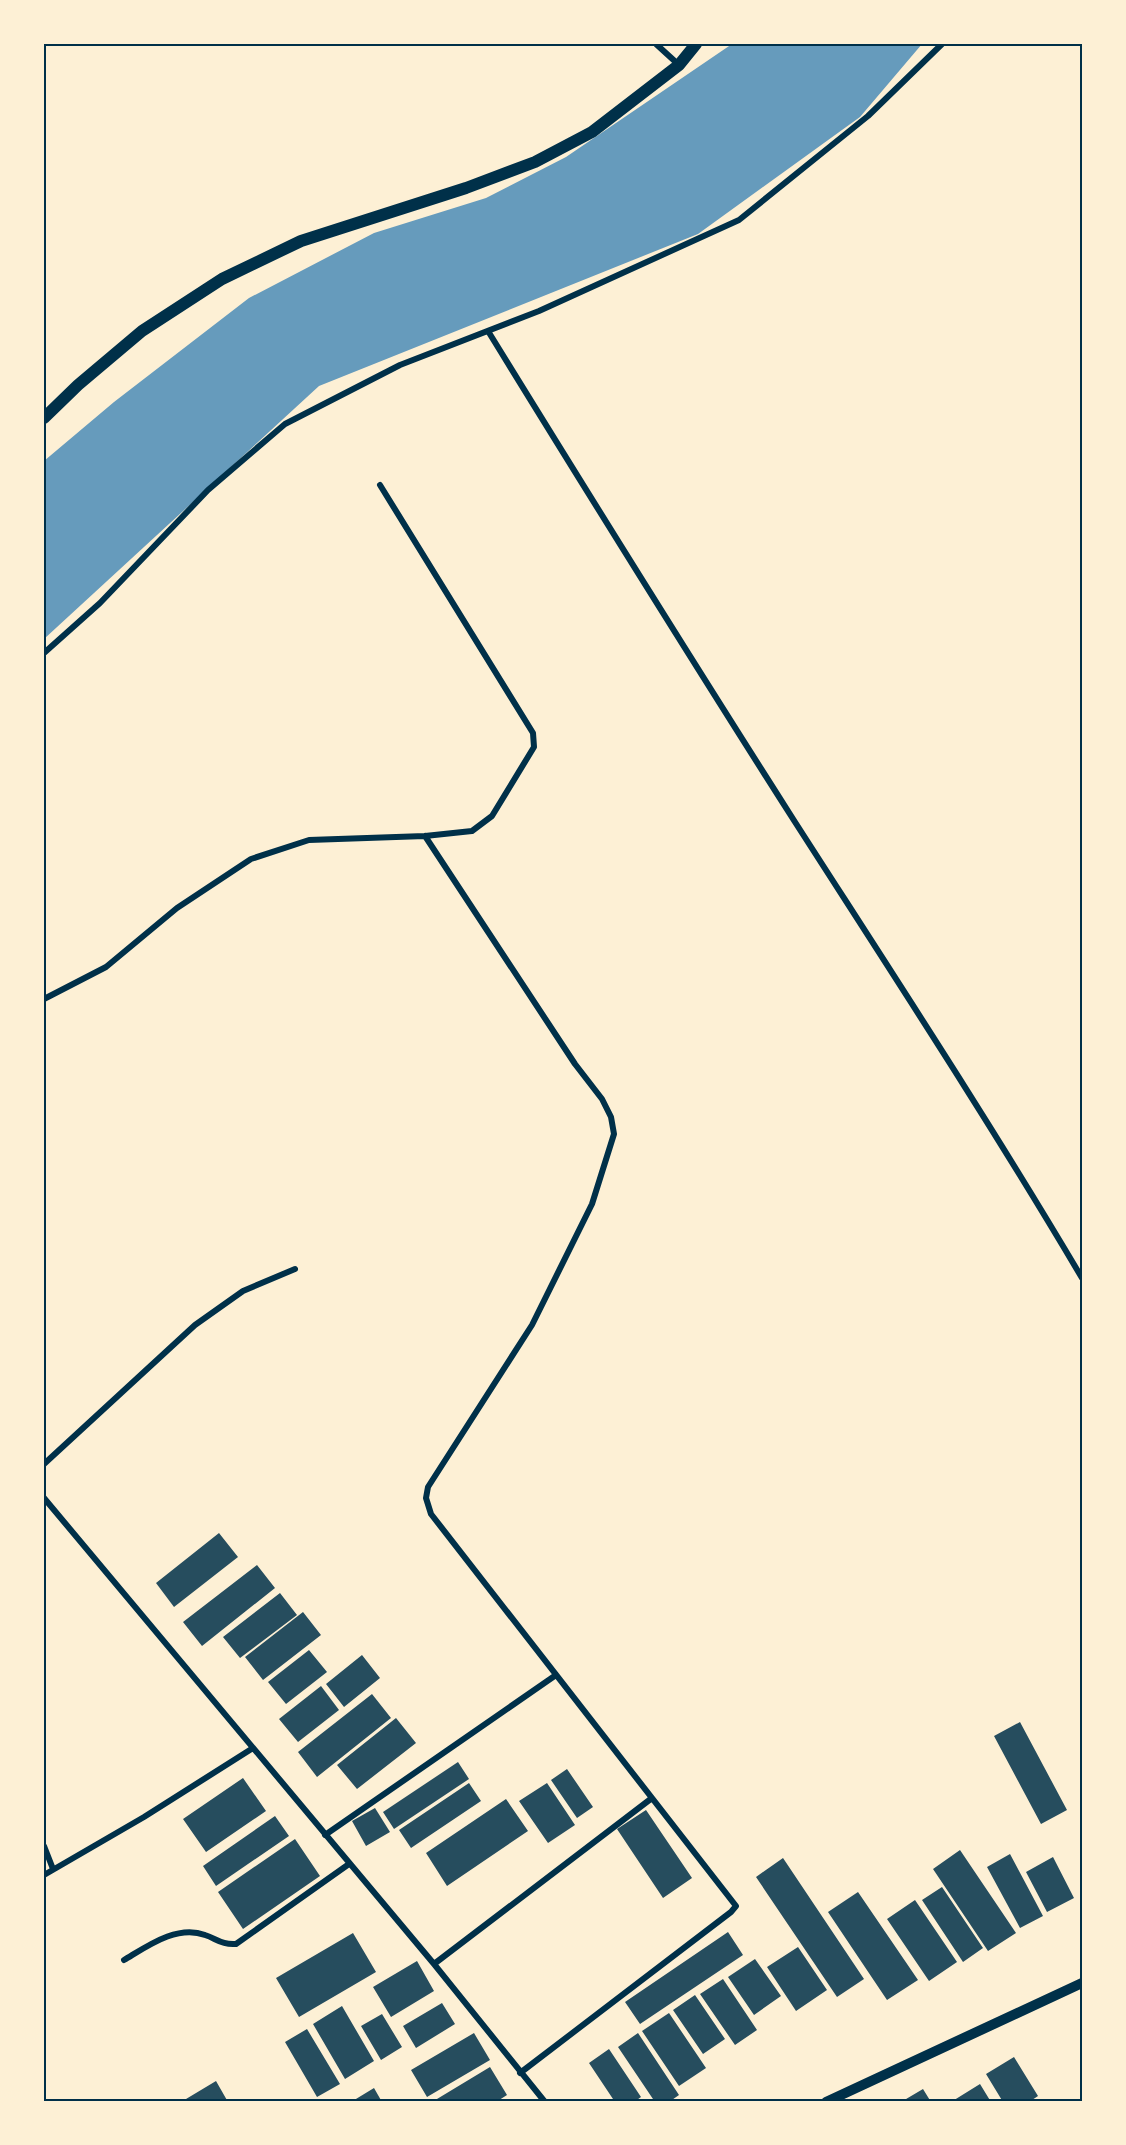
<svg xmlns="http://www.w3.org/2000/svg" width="1126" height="2145" viewBox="0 0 1126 2145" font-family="Lato,sans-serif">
<rect width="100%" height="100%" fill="#fdf0d5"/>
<!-- water -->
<path fill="#669bbc" d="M732,44H922L860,117L698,234L319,386L44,639V461L114,402L249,298L374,233L486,198L566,157Z"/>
<!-- building -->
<path fill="#264d5e" d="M219,1533L238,1557L174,1607L156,1583Z
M257,1565L275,1588L202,1646L183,1622Z
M280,1593L297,1615L240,1658L223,1637Z
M303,1612L321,1635L263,1680L245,1657Z
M309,1650L327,1672L286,1704L268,1682Z
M362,1655L380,1678L344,1707L326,1684Z
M321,1686L339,1710L298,1742L279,1719Z
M372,1694L391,1718L317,1777L298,1752Z
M396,1718L416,1743L357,1789L337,1765Z
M1020,1722L1067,1810L1041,1824L994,1736Z
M458,1762L469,1779L394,1829L383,1812Z
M567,1769L593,1807L577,1818L551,1780Z
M243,1778L266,1811L206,1852L183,1819Z
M469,1783L481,1801L411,1848L399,1830Z
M547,1783L575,1825L548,1843L519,1801Z
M506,1799L528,1831L447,1886L426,1853Z
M375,1808L390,1832L366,1846L352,1821Z
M646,1810L692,1878L663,1898L617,1829Z
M275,1816L289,1836L216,1886L203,1866Z
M295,1839L320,1876L243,1929L218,1892Z
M960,1850L1016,1933L988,1951L933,1869Z
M1010,1854L1043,1916L1020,1928L987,1867Z
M1053,1857L1074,1898L1047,1912L1026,1872Z
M783,1858L864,1979L837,1997L756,1877Z
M942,1887L983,1948L963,1962L922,1900Z
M858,1892L918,1980L887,2000L828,1912Z
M915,1900L957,1962L929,1981L887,1919Z
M728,1932L743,1955L640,2024L625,2002Z
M353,1933L376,1972L299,2017L276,1978Z
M798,1947L827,1990L796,2011L767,1967Z
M755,1959L781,1996L754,2015L728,1977Z
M417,1961L434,1991L391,2017L373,1987Z
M723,1979L757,2030L735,2045L700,1994Z
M695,1995L725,2039L703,2054L673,2010Z
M442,2003L455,2024L416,2048L403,2026Z
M342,2006L374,2061L345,2079L313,2024Z
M669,2013L706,2068L679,2086L642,2031Z
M382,2014L402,2047L381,2060L361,2026Z
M307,2029L340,2084L317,2097L285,2042Z
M474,2033L490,2060L427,2097L411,2070Z
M638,2033L679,2095L669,2102H655L618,2047Z
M609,2049L641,2097L634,2102H615L589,2063Z
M1014,2057L1038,2096L1029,2102H1003L986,2074Z
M490,2067L507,2095L496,2102H432Z
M216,2081L228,2102H181Z
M980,2084L991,2102H951Z
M374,2088L382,2102H351Z
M923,2089L931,2102H901Z"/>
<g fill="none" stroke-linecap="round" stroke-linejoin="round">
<!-- minor -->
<path stroke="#003049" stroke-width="6" d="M656,44L679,65
M488,331C589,495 691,659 795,822C892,973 991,1124 1082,1278
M44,653L100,603L208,490L285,424L400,365L539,311L739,220L868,116L942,44
M425,836L575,1064L602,1099L611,1117L614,1134L592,1204L532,1325L428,1487L426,1498L431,1514L736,1906L731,1912L520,2073
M44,999L106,967L177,908L251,859L309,840L425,836L472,831L492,816L534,747L533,733L380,485
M44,1464L195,1325L243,1291L295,1269
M44,1498L434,1964L545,2102
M325,1835L556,1675
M44,1846L53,1869
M44,1875L144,1817L253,1748
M124,1960C146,1947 177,1924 205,1935C217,1939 222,1945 236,1944L349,1864
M434,1964L652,1798"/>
<!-- tertiary -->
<path stroke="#003049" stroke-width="10" d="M826,2102L1082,1983"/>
<!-- secondary -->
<path stroke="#003049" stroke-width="12" d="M44,418L78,385L142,331L222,279L301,241L466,188L535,162L592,132L679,65L696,44"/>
</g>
<!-- border -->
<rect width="1126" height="2145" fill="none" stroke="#fdf0d5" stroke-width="90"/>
<rect x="45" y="45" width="1036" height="2055" fill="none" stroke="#003049" stroke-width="2"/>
</svg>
